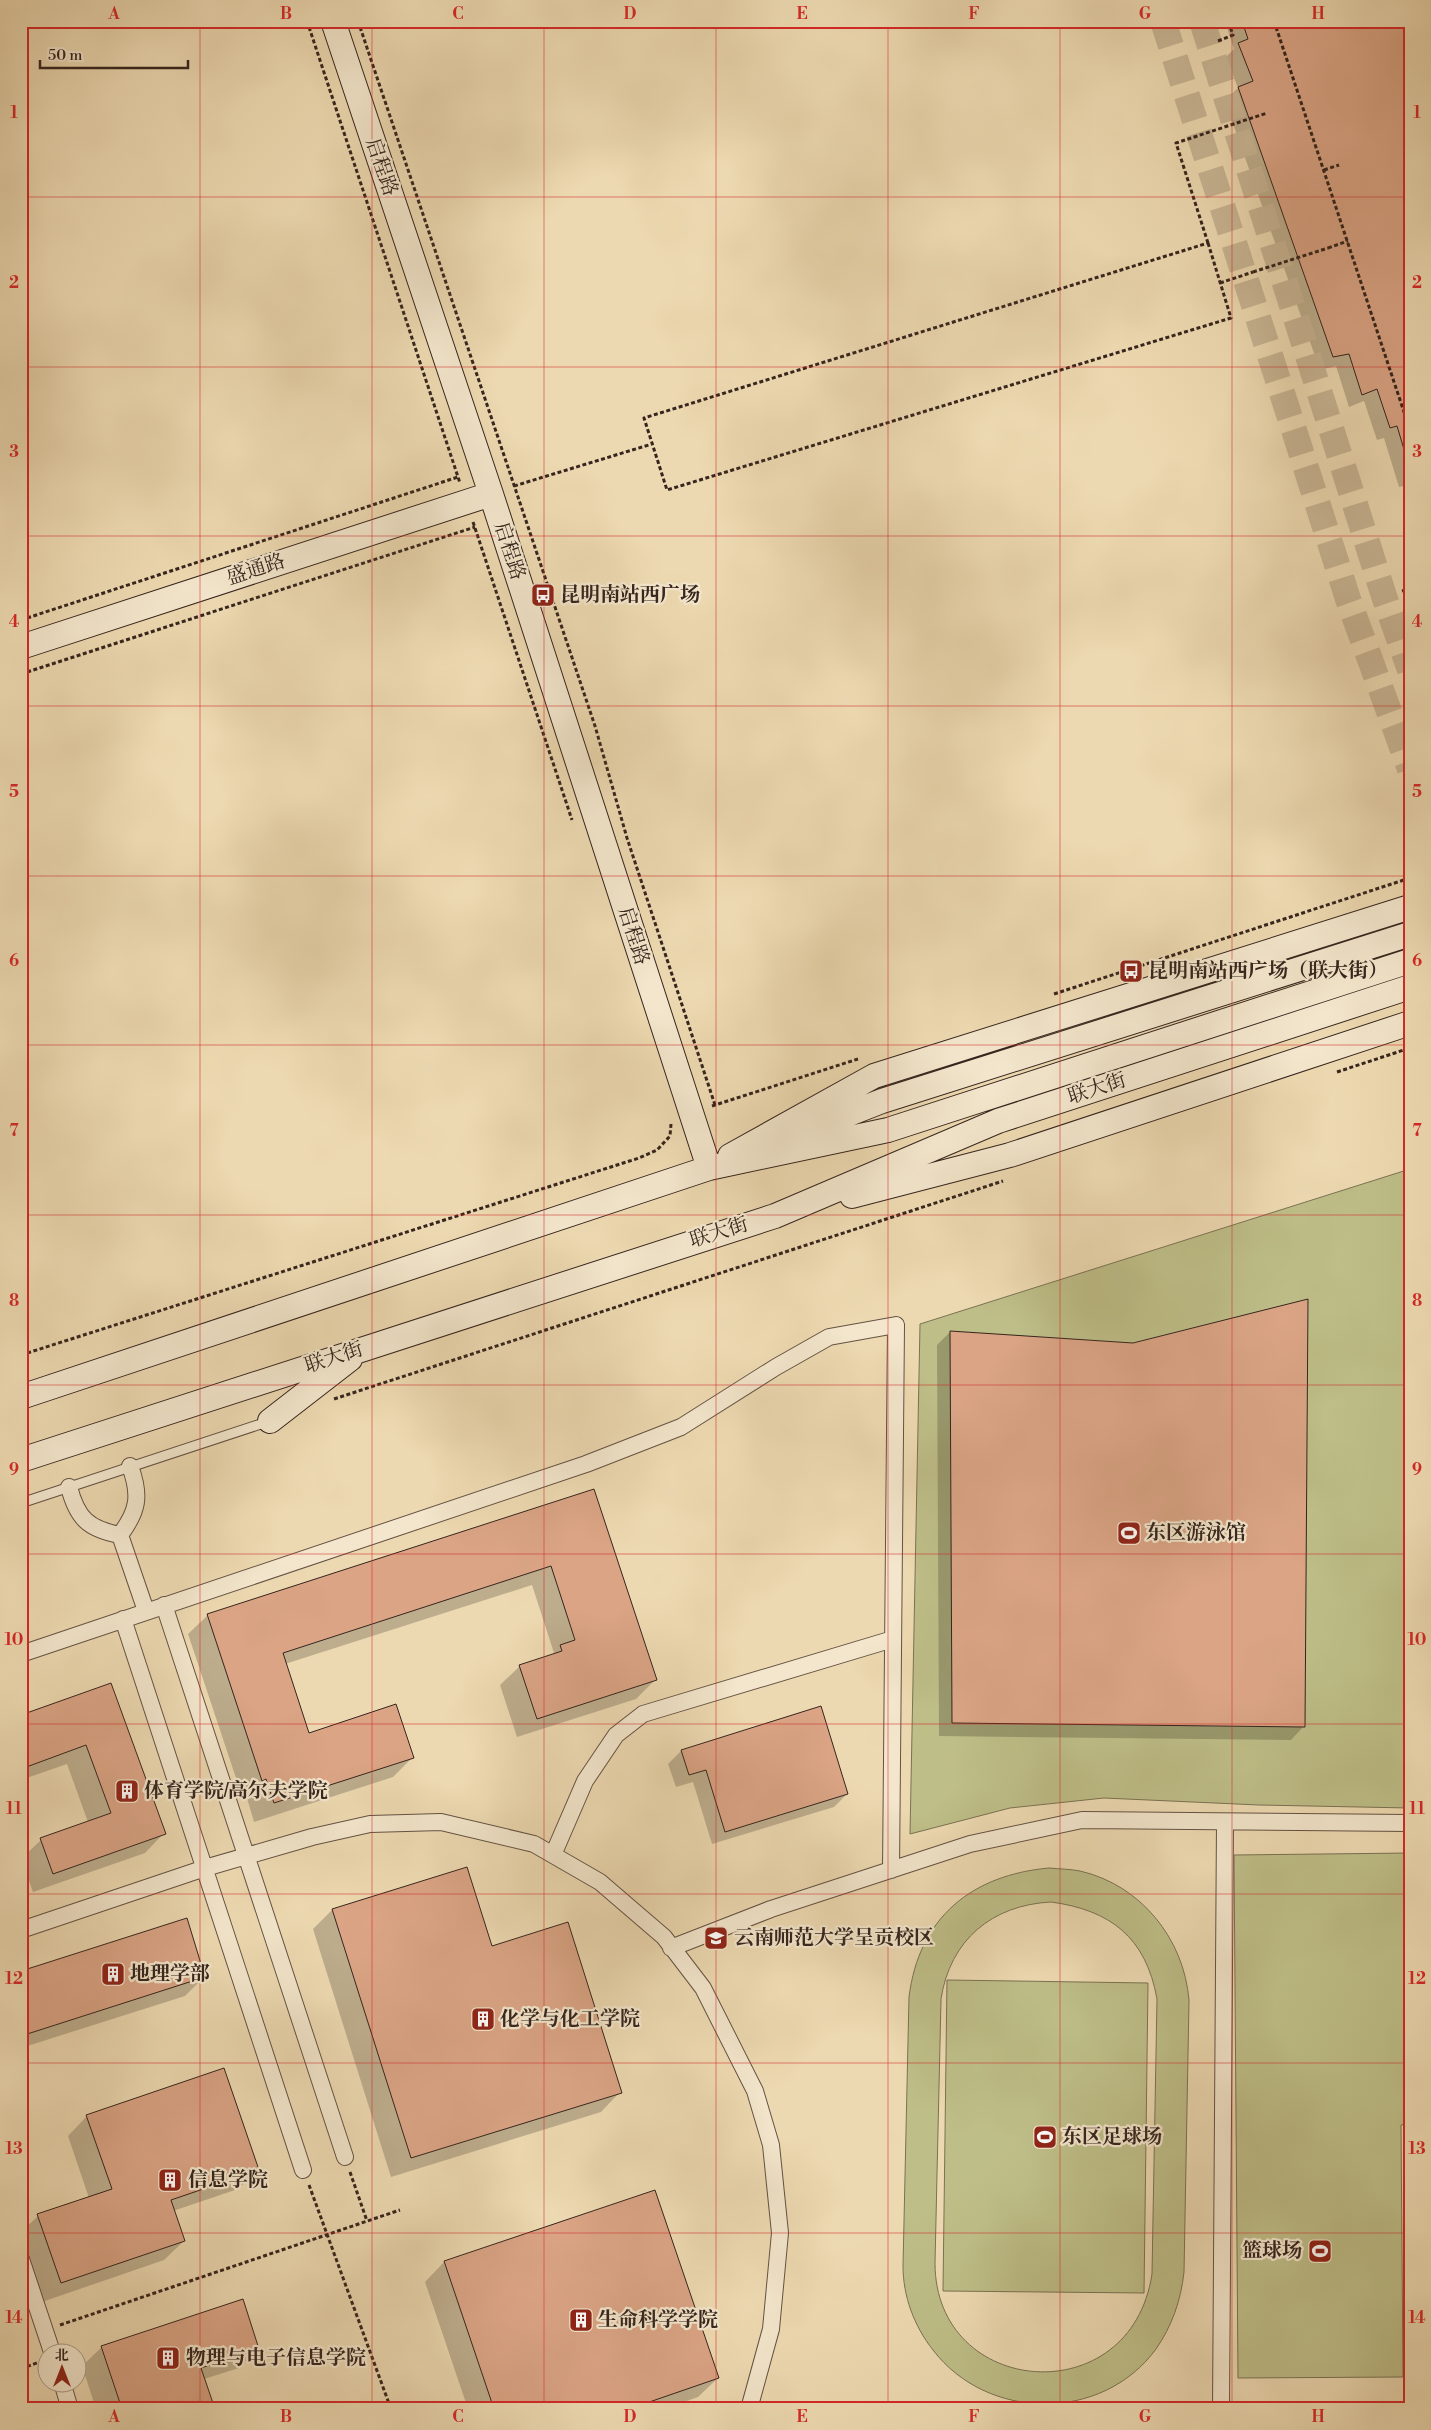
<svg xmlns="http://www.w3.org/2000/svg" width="1431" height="2430" viewBox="0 0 1431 2430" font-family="'Libre Bodoni','Noto Serif SC',serif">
<rect width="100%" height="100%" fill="#edd9b1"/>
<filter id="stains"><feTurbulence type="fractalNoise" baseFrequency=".004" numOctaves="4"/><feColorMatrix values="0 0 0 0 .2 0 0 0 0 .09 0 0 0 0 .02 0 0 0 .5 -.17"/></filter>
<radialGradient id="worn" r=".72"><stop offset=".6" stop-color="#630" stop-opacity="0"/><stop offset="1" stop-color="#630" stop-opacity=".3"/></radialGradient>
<!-- green -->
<path fill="#bebe88" stroke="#7a7253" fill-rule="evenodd" d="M1410,1169V1808L1259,1805L1104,1798L1010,1808L910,1834L920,1324Z
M1410,1853V2124L1401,2125L1403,2377L1238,2378L1234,1855Z
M1049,1868C1059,1869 1070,1869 1080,1871C1141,1885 1184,1939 1189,2000L1184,2272C1181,2300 1172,2326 1156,2349C1102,2423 987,2421 933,2350C914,2326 903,2296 903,2266L909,1997C919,1917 972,1875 1049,1868ZM1051,1902C1110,1910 1146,1937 1157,1999L1152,2274C1131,2414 935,2398 935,2263L941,1999C950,1940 992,1905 1051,1902Z
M947,1980L1148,1983L1144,2293L943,2291Z"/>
<!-- shadow -->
<path fill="#0003" d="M1225,21H1410V484L1399,487L1384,438L1377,440L1364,401L1349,407L1336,366L1320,370L1225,101L1238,88L1226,57L1234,49Z
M950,1332L1133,1344L1304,1726L1291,1740L939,1736L937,1345Z
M594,1491L656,1679L636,1699L517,1737L500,1685L520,1666L551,1656L554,1653L532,1585L285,1664L308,1734L413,1757L393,1777L254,1822L247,1798L243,1799L188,1634L208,1615Z
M110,1684L164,1833L145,1853L33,1892L21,1859L41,1840L88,1822L67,1764L21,1780V1716Z
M820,1708L847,1794L834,1807L712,1844L693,1782L676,1787L668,1764L681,1751Z
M466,1868L491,1948L620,2092L601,2112L391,2177L313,1929L332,1910Z
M21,1972L204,1977L185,1996L21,2048Z
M87,2116L258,2170L238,2189L173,2211L184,2241L164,2260L42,2302L21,2243V2232L38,2216L89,2198L68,2136Z
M654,2192L718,2378L698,2397L664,2409H468L425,2282L444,2262Z
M102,2347L258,2348L239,2368L204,2379L214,2409H96L82,2366Z
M349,2406L350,2409H339Z"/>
<!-- building -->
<path fill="#daa485" stroke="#36251e" d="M1242,21H1410V456H1406L1397,426L1390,428L1377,389L1362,395L1349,354L1333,357L1238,87L1253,81L1238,43L1248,39Z
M1308,1299L1305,1727L952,1723L950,1331L1133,1343Z
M594,1489L657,1680L537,1719L519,1665L562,1651L560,1645L575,1640L551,1566L440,1602L283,1653L309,1733L396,1704L414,1758L274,1803L266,1779L262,1781L207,1614Z
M111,1683L166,1834L53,1874L40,1838L111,1813L86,1745L21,1769V1715Z
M821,1706L848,1794L725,1832L706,1770L689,1775L681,1750Z
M467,1867L492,1946L568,1922L622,2093L411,2158L332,1909Z
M187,1918L205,1977L21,2036V1971Z
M224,2068L259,2170L171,2200L185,2241L61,2283L37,2214L112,2189L86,2115Z
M655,2190L719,2378L629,2409H494L444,2261Z
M243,2299L259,2349L201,2368L215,2409H122L101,2346Z"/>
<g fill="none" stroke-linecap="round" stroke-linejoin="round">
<!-- primary-tunnel -->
<path stroke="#c8b594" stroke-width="26" stroke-dasharray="26 13" stroke-linecap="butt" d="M1163,21L1348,599L1410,769
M1202,21L1384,596L1410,670"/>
<!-- lane casing -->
<g stroke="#645243" stroke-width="11">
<path id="lane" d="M21,1503L270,1421"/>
</g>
<!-- street casing -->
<g stroke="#645243" stroke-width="18">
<path id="street" d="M69,1487C77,1518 88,1529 120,1535
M120,1535L146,1611
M120,1535C138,1511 141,1496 130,1466
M164,1605L345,2157
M123,1619L303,2170
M21,1654L586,1464L681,1427L776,1367L829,1337L896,1325L891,1870
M553,1855L585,1781L616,1735L643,1714L893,1639
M21,1930L205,1868L312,1837L370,1824L441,1822L534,1844L600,1882L664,1937L703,1988L755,2091L771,2145L780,2233L771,2329L749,2409
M671,1948L771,1909L970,1844L1082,1820L1410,1823
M21,2259L52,2352
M62,2382L70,2409
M1221,2409L1225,1822"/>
</g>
<!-- secondary casing -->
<g stroke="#36251e" stroke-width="26">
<path id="secondary" d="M333,21L491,494L709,1168
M21,647L491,494
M790,1137L882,1101L1410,934
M730,1156L874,1076L1410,907
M852,1196L1010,1155L1410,1023
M21,1397L709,1168L888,1130L1410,961
M270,1421L350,1359
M21,1460L775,1216L998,1121L1410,987"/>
</g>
<!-- path -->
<path stroke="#36251e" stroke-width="3" stroke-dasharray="4 2.5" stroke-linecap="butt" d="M307,21L460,483
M358,21L595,726L627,838L715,1105
M1218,41L1233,35L1228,21
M1324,170L1339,165
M1208,243L1231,318L667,490L644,418Z
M1208,243L1176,143L1267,113
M1328,248L1348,241
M1220,283L1253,272
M514,486L652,444
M473,522L572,820
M1402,591L1410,589
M21,620L458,477
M21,674L475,527
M1054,994L1410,878
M1337,1072L1410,1048
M712,1106L858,1059
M21,1355L639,1158L657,1150L670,1136L671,1124
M334,1399L1003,1181
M350,2172L367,2221
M309,2185L391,2409
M60,2325L400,2210
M21,2369L39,2362"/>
<!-- lane -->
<use href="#lane" stroke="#f3e6cc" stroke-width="9"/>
<!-- street -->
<use href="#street" stroke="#f3e6cc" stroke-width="16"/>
<!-- secondary -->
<use href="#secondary" stroke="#f3e6cc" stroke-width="24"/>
<!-- path-bridge -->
<path stroke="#36251e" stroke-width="3" stroke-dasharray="4 2.5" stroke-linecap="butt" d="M1274,21L1410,430
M1253,272L1328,248"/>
</g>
<!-- grid -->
<path fill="none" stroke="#d62828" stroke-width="1" stroke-opacity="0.55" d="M200,21V2409M372,21V2409M544,21V2409M716,21V2409M888,21V2409M1060,21V2409M1232,21V2409M21,197H1410M21,367H1410M21,536H1410M21,706H1410M21,876H1410M21,1045H1410M21,1215H1410M21,1385H1410M21,1554H1410M21,1724H1410M21,1894H1410M21,2063H1410M21,2233H1410"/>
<!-- icons -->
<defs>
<g id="bus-square" transform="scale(1.25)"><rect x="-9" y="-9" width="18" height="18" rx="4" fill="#8f2418" stroke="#f3e6cc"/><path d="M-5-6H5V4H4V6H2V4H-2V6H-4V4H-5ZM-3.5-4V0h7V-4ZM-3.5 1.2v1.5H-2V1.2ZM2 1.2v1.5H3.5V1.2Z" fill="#fff"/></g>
<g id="stadium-square" transform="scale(1.25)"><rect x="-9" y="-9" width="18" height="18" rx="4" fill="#8f2418" stroke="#f3e6cc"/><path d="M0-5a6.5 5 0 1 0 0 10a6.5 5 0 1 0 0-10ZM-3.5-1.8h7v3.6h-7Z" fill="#fff"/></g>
<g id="building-square" transform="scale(1.25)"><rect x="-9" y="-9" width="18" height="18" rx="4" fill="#8f2418" stroke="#f3e6cc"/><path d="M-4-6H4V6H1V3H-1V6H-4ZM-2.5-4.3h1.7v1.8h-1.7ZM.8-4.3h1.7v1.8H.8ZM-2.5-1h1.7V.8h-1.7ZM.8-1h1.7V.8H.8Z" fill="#fff"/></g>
<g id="university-square" transform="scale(1.25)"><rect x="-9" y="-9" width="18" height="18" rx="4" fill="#8f2418" stroke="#f3e6cc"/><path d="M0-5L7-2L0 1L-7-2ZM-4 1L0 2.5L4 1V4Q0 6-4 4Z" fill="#fff"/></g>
</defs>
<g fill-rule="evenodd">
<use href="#bus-square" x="543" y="595"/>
<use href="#bus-square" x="1131" y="971"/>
<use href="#stadium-square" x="1129" y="1533"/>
<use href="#building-square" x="127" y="1791"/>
<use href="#university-square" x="716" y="1938"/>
<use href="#building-square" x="113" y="1974"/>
<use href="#building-square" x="483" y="2019"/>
<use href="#stadium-square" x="1045" y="2137"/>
<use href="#building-square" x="170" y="2180"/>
<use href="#stadium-square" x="1320" y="2251"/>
<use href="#building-square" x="581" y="2320"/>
<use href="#building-square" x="168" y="2358"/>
</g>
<g text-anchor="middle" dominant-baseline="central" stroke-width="4.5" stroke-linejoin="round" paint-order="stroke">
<!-- street labels -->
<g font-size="20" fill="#36251e" stroke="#f3e6cc">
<text transform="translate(381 167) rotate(71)">启程路</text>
<text transform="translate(509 551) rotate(72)">启程路</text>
<text transform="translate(256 570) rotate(-18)">盛通路</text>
<text transform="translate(633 936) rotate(72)">启程路</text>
<text transform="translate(1097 1089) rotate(-18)">联大街</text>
<text transform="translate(719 1233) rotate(-17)">联大街</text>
<text transform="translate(334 1358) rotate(-18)">联大街</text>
</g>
<!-- poi labels -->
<g font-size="20" font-weight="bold" fill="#36251e" stroke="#f3e6cc" text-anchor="start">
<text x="560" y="595">昆明南站西广场</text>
<text x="1148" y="971">昆明南站西广场（联大街）</text>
<text x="1146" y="1533">东区游泳馆</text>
<text x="144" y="1791">体育学院/高尔夫学院</text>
<text x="734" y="1938">云南师范大学呈贡校区</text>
<text x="130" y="1974">地理学部</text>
<text x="500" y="2019">化学与化工学院</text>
<text x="1062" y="2137">东区足球场</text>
<text x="188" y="2180">信息学院</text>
<text x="1302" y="2251" text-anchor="end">篮球场</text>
<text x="598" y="2320">生命科学学院</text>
<text x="186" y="2358">物理与电子信息学院</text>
</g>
</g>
<!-- margin -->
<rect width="1431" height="2430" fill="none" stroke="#edd9b1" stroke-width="55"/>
<!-- north arrow -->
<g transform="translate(62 2368)"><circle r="24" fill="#f3e6cc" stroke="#a79986"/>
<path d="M0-4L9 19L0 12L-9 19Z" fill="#8f2418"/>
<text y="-8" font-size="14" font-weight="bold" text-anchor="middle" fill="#36251e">北</text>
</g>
<!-- scale -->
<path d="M40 60v8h148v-8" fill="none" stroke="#36251e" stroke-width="2.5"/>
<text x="48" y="60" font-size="15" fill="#36251e" stroke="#f3e6cc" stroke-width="4" paint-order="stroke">50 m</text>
<rect x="28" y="28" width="1376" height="2374" fill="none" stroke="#d62828" stroke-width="2"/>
<g font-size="16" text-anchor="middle" font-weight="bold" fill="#d62828">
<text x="114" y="19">A</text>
<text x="286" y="19">B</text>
<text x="458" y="19">C</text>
<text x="630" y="19">D</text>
<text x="802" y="19">E</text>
<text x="974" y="19">F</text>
<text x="1145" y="19">G</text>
<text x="1318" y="19">H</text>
<text x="14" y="118">1</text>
<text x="1417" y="118">1</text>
<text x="14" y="288">2</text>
<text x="1417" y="288">2</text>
<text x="14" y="457">3</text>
<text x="1417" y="457">3</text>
<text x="14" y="627">4</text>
<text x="1417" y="627">4</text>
<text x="14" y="797">5</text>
<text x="1417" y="797">5</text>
<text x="14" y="966">6</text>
<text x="1417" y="966">6</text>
<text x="14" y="1136">7</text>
<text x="1417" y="1136">7</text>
<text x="14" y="1306">8</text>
<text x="1417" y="1306">8</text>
<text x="14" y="1475">9</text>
<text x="1417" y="1475">9</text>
<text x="14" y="1645">10</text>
<text x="1417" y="1645">10</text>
<text x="14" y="1814">11</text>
<text x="1417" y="1814">11</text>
<text x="14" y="1984">12</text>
<text x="1417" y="1984">12</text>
<text x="14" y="2154">13</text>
<text x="1417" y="2154">13</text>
<text x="14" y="2323">14</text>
<text x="1417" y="2323">14</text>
<text x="114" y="2422">A</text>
<text x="286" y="2422">B</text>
<text x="458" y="2422">C</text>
<text x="630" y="2422">D</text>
<text x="802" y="2422">E</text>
<text x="974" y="2422">F</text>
<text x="1145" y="2422">G</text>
<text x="1318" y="2422">H</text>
</g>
<rect width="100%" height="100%" filter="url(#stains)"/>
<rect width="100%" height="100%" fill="url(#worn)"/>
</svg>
